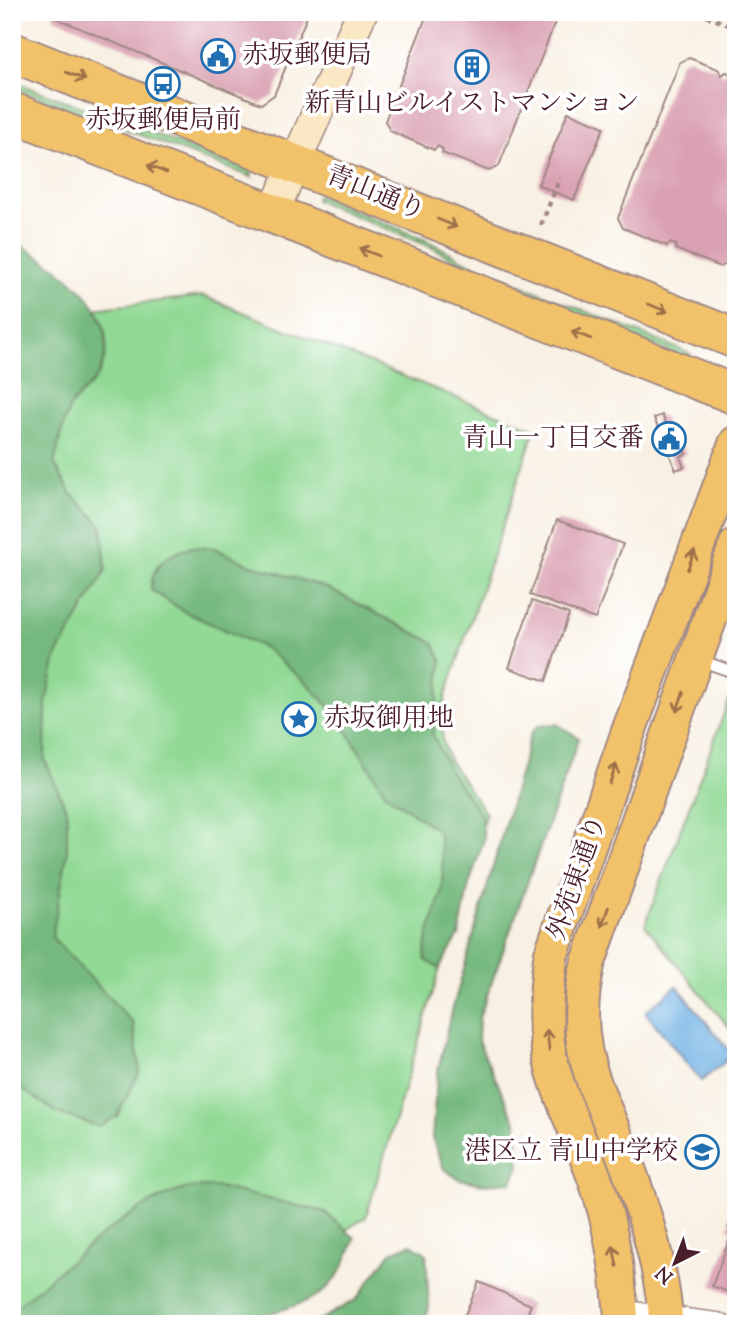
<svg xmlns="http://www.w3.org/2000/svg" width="748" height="1336" viewBox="0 0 748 1336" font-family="'Sorts Mill Goudy','Noto Serif JP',serif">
<rect width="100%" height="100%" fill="#fff"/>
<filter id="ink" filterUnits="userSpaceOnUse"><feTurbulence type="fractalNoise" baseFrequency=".0143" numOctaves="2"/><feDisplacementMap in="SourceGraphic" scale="14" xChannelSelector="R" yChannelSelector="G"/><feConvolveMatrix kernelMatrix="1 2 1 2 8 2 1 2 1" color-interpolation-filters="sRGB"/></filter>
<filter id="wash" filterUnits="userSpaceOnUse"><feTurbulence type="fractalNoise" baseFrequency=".00686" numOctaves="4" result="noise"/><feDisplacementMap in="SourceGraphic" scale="28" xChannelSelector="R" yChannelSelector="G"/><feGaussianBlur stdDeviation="1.57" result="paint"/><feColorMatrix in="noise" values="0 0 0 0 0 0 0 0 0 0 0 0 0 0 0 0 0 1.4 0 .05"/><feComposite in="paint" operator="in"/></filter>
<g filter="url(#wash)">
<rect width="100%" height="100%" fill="#f8f0e2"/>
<!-- green -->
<path fill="#91d994" stroke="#6e7c60" stroke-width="2" d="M12,81L252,171V177L12,87Z
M318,195L430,242L478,268L691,354L689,359L495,283L431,247L316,200Z
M203,296L535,429L445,698L442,740L449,760L486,814L366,1217L307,1254L12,1324V837L68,312Z
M729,700L736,703V1036L645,925Z"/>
<!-- forest -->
<path fill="#74b97e" stroke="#5f6c54" stroke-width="2" d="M12,240C60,268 128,310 99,373C93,386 79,394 71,406C62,421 59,446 54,463L71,493L102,526L106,570L56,657L46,702L45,760L67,811V854L52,937L133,1023L140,1071L117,1116L99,1127L58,1113L12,1083Z
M192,547L214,548L249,564L327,588L434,643L442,661L433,735L451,773L481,815L484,839L468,888L459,936L439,968L425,960C425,936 434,919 440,896C445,876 442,851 438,831L385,793L337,715L308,684L265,648L185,612L151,590C151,563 169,554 192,547Z
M557,724L579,738L479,1018L478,1041L517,1125L519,1166L512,1182L483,1184L459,1179L444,1169L432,1138L437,1076L448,1025L531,733L538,726Z
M218,1187L325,1212L355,1238C347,1260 339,1281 318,1295C247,1336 96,1324 12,1324V1310C62,1271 125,1205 185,1189C195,1186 208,1187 218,1187Z
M411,1244L426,1253L429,1308L422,1324H312L356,1300L391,1252Z"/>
<!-- water -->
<path fill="#6eb1e3" stroke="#5c6887" stroke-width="2" d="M677,986L733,1055L701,1081L645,1012Z"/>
<g id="blocks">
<!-- building -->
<path fill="#daa1b2" d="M55,12H309L274,95L261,104L53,17Z
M428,12H559L499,166L489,171L442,153L443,149L437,146L434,150L390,131L385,121Z
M689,58L718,69L722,75L726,72L736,76V246L729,262L721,267L675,249L676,245L670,243L667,246L623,228L618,218L680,62Z
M568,112L604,127L574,200L538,185Z
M662,415L673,440L679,437L686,454L680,457L684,467L676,470L654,418Z
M557,520L623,544L595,619L530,595Z
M532,601L569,614L546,681L509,668Z
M736,1209V1295L712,1286L733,1230L728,1228Z
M479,1282L531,1305L523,1324H461Z"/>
</g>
</g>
<g filter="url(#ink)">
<use href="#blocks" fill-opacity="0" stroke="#a18886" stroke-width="2"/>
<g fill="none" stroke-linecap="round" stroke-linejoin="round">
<!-- lane casing -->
<g stroke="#a18886" stroke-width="14">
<path id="lane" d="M699,660L736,673"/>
</g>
<!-- street casing -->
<g stroke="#a18886" stroke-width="24">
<path id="street" d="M621,1311L720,1324"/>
</g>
<!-- secondary casing -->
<g stroke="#a18886" stroke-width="33">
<path id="secondary" d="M272,215L362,12"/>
</g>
<!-- primary casing -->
<g stroke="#a18886" stroke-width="37">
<path id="primary" d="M622,1324C619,1280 614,1239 601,1197C588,1153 564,1111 552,1066C542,1030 546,992 551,955L628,733L736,443
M666,1324C663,1273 647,1220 630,1173C601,1091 567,1054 588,963L736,545"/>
</g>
<!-- highway casing -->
<g stroke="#a18886" stroke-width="42">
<path id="highway" d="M12,52L736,339
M12,112L736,395"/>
</g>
<!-- path -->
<path stroke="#a18886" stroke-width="4.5" stroke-dasharray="5 5" stroke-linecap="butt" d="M697,12L736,28
M541,225L560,178"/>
<!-- lane -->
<use href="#lane" stroke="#fff" stroke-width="10"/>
<!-- street -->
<use href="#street" stroke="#fff" stroke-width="21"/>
<!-- secondary -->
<use href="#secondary" stroke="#fae7c3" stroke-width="30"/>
<!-- primary -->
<use href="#primary" stroke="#f2c26a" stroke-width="33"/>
<!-- highway -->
<use href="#highway" stroke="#f2c26a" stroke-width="38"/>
</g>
<!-- one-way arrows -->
<defs><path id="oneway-shaft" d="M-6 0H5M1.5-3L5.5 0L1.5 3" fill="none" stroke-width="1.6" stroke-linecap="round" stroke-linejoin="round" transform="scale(1.75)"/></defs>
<g stroke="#9e704a">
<use href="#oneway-shaft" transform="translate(76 76) rotate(21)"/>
<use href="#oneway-shaft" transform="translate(157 169) rotate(-158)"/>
<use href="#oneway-shaft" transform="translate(447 223) rotate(22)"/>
<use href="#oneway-shaft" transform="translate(369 252) rotate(-159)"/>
<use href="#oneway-shaft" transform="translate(658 308) rotate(22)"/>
<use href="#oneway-shaft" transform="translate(581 335) rotate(-159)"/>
<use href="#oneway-shaft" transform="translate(691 560) rotate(-70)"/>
<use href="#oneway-shaft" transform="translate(680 702) rotate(109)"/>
<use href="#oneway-shaft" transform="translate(613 774) rotate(-71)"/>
<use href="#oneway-shaft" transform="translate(605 917) rotate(109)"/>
<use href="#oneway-shaft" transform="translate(548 1040) rotate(-96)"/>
<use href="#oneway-shaft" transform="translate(615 1256) rotate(-101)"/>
</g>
</g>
<!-- icons -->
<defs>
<g id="civic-ring" transform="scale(1.75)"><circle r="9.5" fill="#fff" stroke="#1f6fb2" stroke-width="1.5"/><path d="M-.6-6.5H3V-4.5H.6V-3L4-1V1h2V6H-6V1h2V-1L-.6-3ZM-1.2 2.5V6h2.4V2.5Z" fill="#1f6fb2"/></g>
<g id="building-ring" transform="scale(1.75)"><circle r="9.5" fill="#fff" stroke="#1f6fb2" stroke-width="1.5"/><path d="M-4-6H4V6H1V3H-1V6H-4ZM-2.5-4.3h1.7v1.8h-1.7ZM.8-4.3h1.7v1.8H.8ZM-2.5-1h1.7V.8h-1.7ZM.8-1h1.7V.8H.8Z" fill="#1f6fb2"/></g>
<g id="bus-ring" transform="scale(1.75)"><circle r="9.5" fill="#fff" stroke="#1f6fb2" stroke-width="1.5"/><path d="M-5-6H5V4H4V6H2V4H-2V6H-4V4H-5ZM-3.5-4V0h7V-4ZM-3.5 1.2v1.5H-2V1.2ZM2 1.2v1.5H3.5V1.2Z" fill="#1f6fb2"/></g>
<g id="sight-ring" transform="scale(1.75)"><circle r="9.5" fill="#fff" stroke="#1f6fb2" stroke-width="1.5"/><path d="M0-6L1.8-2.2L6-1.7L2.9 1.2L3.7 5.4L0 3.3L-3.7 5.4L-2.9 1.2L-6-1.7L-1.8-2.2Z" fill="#1f6fb2"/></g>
<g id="school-ring" transform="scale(1.75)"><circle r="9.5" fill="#fff" stroke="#1f6fb2" stroke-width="1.5"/><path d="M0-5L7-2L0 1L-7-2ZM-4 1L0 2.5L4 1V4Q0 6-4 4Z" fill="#1f6fb2"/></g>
</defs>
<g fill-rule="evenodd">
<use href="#civic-ring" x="218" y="56"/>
<use href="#building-ring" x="472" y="67"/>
<use href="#bus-ring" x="163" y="84"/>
<use href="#civic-ring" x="669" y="439"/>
<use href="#sight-ring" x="299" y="719"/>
<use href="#school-ring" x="702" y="1152"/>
</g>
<g text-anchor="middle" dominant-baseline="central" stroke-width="7" stroke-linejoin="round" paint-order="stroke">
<!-- poi labels -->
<g font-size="26" fill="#4a1f2b" stroke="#fff" text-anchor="start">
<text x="242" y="56">赤坂郵便局</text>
<text x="472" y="104" text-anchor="middle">新青山ビルイストマンション</text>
<text x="163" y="121" text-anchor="middle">赤坂郵便局前</text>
<text x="644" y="439" text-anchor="end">青山一丁目交番</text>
<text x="324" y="719">赤坂御用地</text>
<text x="678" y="1152" text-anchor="end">港区立 青山中学校</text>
</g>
<!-- street labels -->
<g font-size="26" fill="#4a1f2b" stroke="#fff">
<text transform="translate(375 194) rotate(22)">青山通り</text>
<text transform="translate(578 878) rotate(-71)">外苑東通り</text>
</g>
</g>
<!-- margin -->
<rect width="748" height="1336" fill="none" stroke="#fff" stroke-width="42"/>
<!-- north arrow -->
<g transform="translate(675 1263) rotate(222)" stroke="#ffffff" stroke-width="5" paint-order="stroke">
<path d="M0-5L12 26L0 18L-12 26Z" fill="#4a1f2b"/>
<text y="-10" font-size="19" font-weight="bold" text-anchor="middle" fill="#4a1f2b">N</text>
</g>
</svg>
